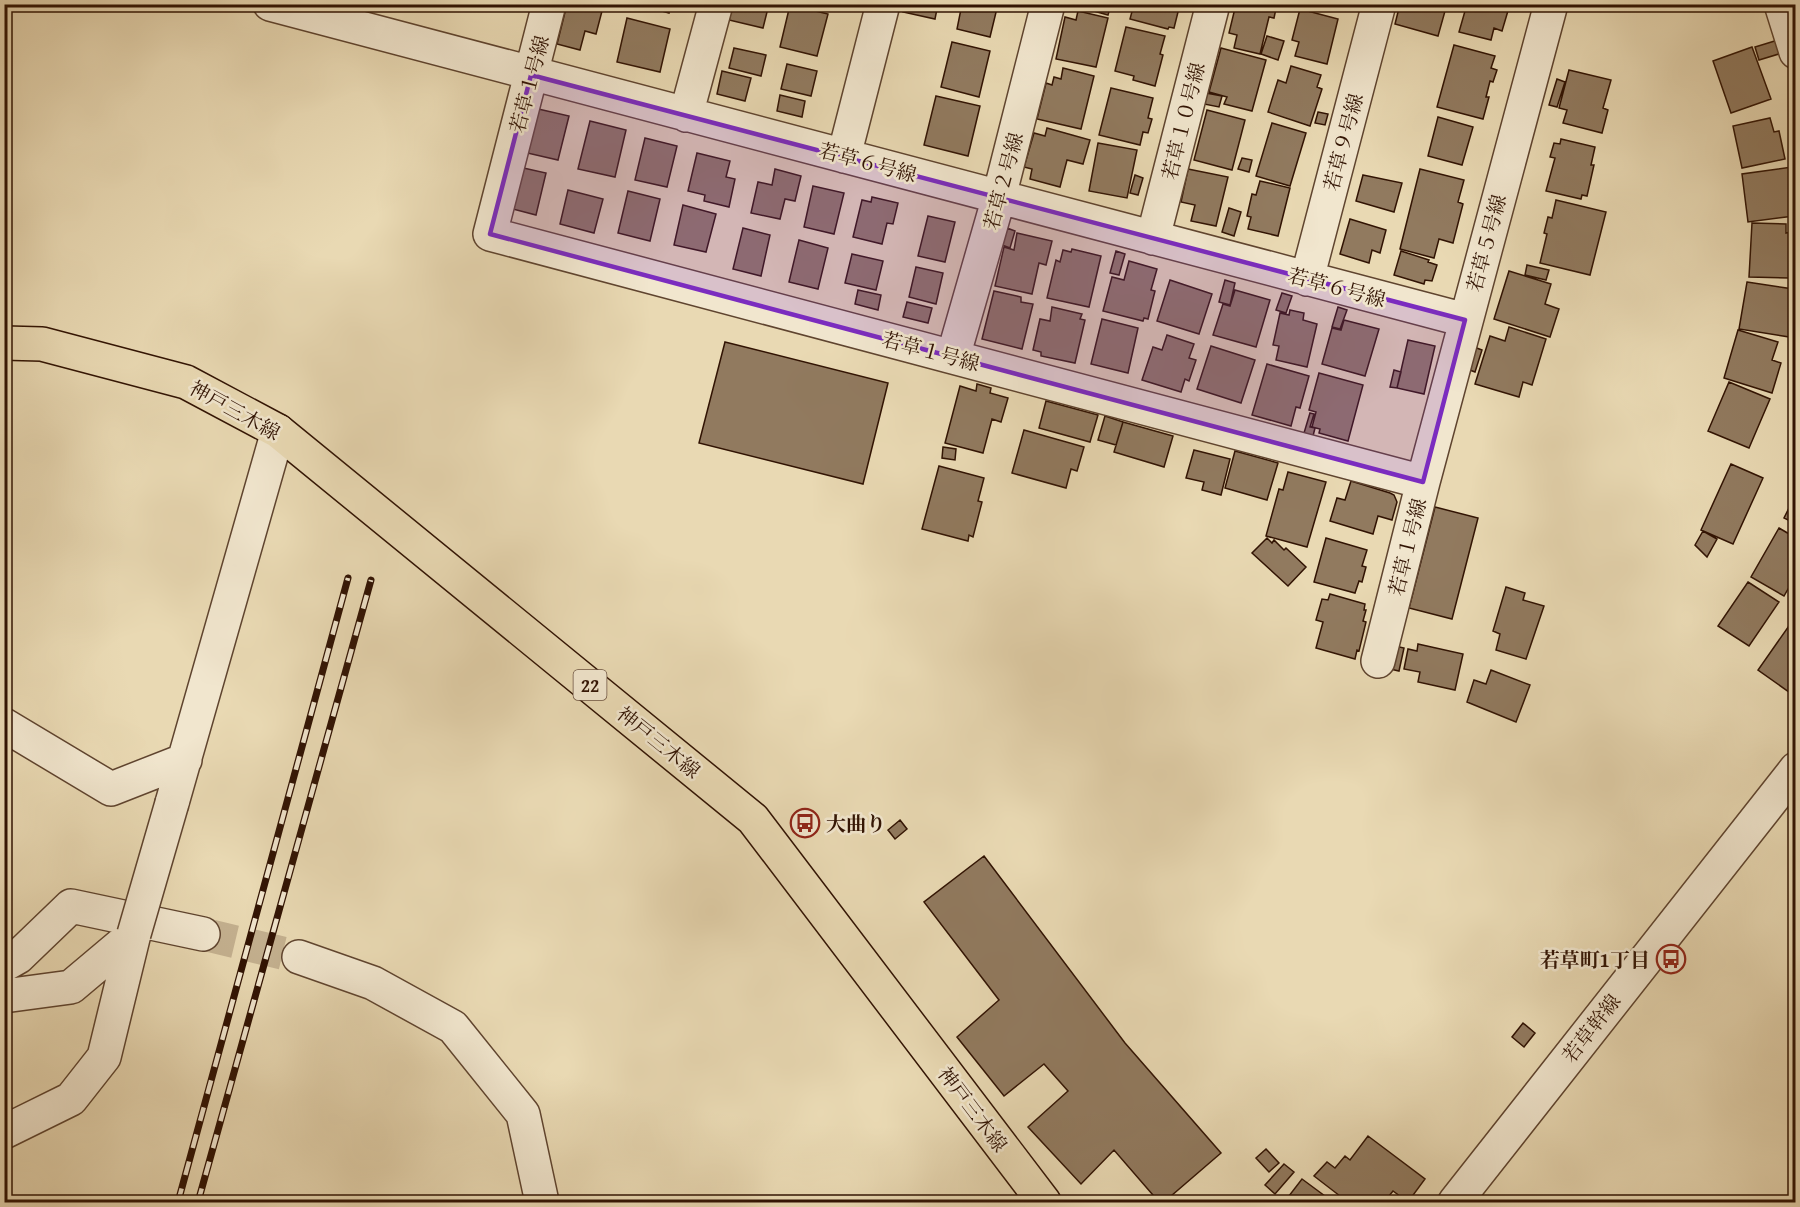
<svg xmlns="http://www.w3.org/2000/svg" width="1800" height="1207" viewBox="0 0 1800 1207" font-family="'Gentium Book Plus','Noto Serif JP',serif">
<rect width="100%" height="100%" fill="#e9d9b3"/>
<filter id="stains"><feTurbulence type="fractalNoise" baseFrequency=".00333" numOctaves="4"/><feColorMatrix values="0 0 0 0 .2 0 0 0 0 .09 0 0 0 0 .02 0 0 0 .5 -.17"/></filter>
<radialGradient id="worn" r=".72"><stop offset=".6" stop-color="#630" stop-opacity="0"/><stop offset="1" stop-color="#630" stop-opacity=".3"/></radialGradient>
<!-- building -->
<path fill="#917a5f" stroke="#311303" stroke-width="1.5" d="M567,4L602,11L596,34L585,31L580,50L557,44Z
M637,4H671L669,13Z
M733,4H769L763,28L729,20Z
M905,4H938L935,19L903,12Z
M962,4H998L990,37L957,29Z
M1069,4H1111L1108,15Z
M1134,4H1180L1174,28L1169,27L1168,29L1130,19Z
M1236,4H1277L1274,18L1269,17L1260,54L1234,48L1237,35L1229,33Z
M1400,4H1447L1438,36L1395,24Z
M1467,4H1510L1502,31L1494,28L1491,40L1459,32Z
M790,5L828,14L817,56L780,47Z
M1300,9L1338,19L1327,64L1295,56L1299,42L1292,40Z
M1078,11L1108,18L1096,67L1056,59L1065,17L1076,20Z
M627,18L670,29L660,72L617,62Z
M1126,27L1165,36L1160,54L1163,55L1155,86L1133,80L1134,76L1115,71Z
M1267,36L1284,41L1278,60L1261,54Z
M1778,40L1782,53L1759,60L1755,47Z
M952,42L990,51L979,97L941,87Z
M1454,45L1495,56L1491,68L1497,70L1493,82L1490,81L1486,97H1489L1483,119L1437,107Z
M1752,47L1771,99L1731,113L1713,61Z
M734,48L766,55L761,76L729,68Z
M1221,48L1266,60L1252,111L1224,104L1227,97L1209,92Z
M787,64L817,71L811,96L781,89Z
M1291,66L1321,75L1317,87L1322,89L1310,126L1268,112L1278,80L1286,83Z
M1063,68L1094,76L1081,129L1037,119L1046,83L1052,85L1054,77L1061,79Z
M1569,70L1611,80L1603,108L1608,110L1602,133L1563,123L1567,110L1559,108Z
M722,71L751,78L745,101L717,94Z
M1557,79L1565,82L1557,107L1549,105Z
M1111,88L1153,98L1148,118L1152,119L1148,133L1143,132L1140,145L1099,135Z
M1206,93L1222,96L1219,107L1204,104Z
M780,95L805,101L802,117L777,111Z
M936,96L980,106L968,156L924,145Z
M534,108L569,116L558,160L523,152Z
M1207,110L1245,120L1232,170L1194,160Z
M1318,112L1328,114L1325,125L1315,123Z
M1438,117L1473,127L1462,165L1428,156Z
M1770,118L1774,132L1779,131L1785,159L1742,168L1733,126Z
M590,121L626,130L615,177L578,169Z
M1272,123L1306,133L1290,186L1256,176Z
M1047,128L1090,140L1083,164L1067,160L1060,187L1030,179L1032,169L1024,167L1034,133L1045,136Z
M645,138L677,146L667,187L635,180Z
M1561,139L1595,147L1591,165H1594L1587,196L1582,195L1581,199L1546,191L1555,158L1550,157L1554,143L1560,144Z
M1098,143L1137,150L1127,198L1089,191Z
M697,153L730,161L726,177L735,179L729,207L704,201L705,195L688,191Z
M1242,158L1252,160L1249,172L1238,169Z
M519,167L546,173L536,215L509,208Z
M1792,167L1796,191V201L1792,202L1794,216L1748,222L1742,174Z
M775,169L801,176L795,201L785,199L780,219L751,213L758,182L772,185Z
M1188,169L1228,177L1216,226L1191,221L1195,205L1181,202Z
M1420,169L1464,180L1458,202L1463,204L1453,243L1439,239L1434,258L1400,249Z
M1135,175L1143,178L1138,195L1130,193Z
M1363,175L1402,183L1394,212L1356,201Z
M1260,181L1290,188L1278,236L1248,229L1251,217L1247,216L1252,194L1256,195Z
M813,186L844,193L834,234L804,227Z
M568,190L603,199L594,233L560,224Z
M628,191L660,199L650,241L618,233Z
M872,197L898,203L893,224L887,223L882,244L853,237L862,200L871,202Z
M1556,200L1606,212L1590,275L1540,263L1547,234L1544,233L1548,217L1552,218Z
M683,205L716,214L706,252L674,245Z
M1229,208L1241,212L1234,236L1222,232Z
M928,216L955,222L945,262L918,256Z
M1350,219L1386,230L1380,253L1372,250L1369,263L1340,254Z
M1752,223L1786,224V233L1791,232L1789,278L1749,277Z
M743,228L770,235L761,276L733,269Z
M1007,228L1015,231L1010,248L1002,245Z
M1017,233L1052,241L1046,265L1039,263L1032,294L995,286L1004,247L1014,250Z
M799,240L828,248L818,289L789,282Z
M1072,249L1101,256L1089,307L1047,298L1056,260L1060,262L1063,250L1071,252Z
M1116,251L1125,254L1119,275L1110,273Z
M1401,251L1429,260L1428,262L1437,265L1432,281L1425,280L1424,284L1394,275Z
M852,254L883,261L876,290L845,283Z
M1129,261L1157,269L1151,290L1155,291L1148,319L1144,318L1143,321L1103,311L1112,277L1124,280Z
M1527,265L1549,270L1546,280L1525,275Z
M916,267L943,273L936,304L909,297Z
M1509,271L1551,284L1545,304L1559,309L1550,337L1494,319Z
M1170,280L1212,294L1199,334L1157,321Z
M1225,280L1235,283L1230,305L1219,302Z
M1747,282L1793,289L1790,311L1796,312V338L1739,329Z
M858,290L881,295L878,310L855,304Z
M1235,290L1270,300L1256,347L1213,335L1223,304L1230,306Z
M994,291L1021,297V302L1033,304L1022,349L982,339Z
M1282,293L1292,296L1286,313L1276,310Z
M907,302L932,308L928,323L903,317Z
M1052,307L1082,314L1080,319L1085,320L1075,363L1041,356V352L1033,350L1040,319L1050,321Z
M1338,307L1347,310L1340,329L1332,327Z
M1290,310L1304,313L1303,320L1317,324L1307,367L1276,360L1279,346L1273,345L1280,313L1289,315Z
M1102,319L1138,328L1128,373L1091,364Z
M1344,320L1379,329L1365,376L1322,364L1332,328L1341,330Z
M1509,327L1546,339L1532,385L1523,382L1519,397L1475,384L1490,336L1505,341Z
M1738,330L1778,342L1772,360L1781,363L1772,393L1724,378Z
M1167,335L1194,344L1189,358L1196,360L1189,381L1185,379L1181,392L1142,380L1153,347L1162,350Z
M1408,340L1435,346L1424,394L1397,388Z
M725,342L888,383L863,484L699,443Z
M1211,346L1255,360L1241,403L1197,389Z
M1474,347L1482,350L1475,372L1467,369Z
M1267,364L1309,376L1300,408L1296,407L1291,426L1252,415Z
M1394,370L1401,372L1397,388L1390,387Z
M1319,373L1363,385L1348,441L1319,433L1320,429L1312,427L1316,412L1309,410Z
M1729,382L1770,399L1749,448L1708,431Z
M977,384L991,388L990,393L1008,398L1001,422L992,419L983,453L945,443L960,386L976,391Z
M1046,401L1098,415L1090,442L1039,428Z
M1310,413L1314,414L1310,427L1315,428L1313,436L1304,433Z
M1105,416L1123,422L1116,445L1098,440Z
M1123,422L1173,436L1164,467L1114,452Z
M1024,430L1084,447L1077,471L1071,469L1066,488L1012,473Z
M943,447L956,449L955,460L942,458Z
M1194,450L1230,459L1221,495L1202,490L1204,482L1186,478Z
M1235,451L1278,463L1267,500L1225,488Z
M1731,464L1763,478L1733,544L1701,530Z
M939,466L984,478L978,501L982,502L973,537L969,535L968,541L922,529Z
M1288,472L1326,482L1307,547L1266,536L1279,489L1283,490Z
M1351,481L1390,493L1394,495L1397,502L1392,520L1378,516L1373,534L1330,521L1337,498L1345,500Z
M1796,494V524L1784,518Z
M1435,507L1478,518L1452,619L1409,608Z
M1779,528L1796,538V575L1784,596L1751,577Z
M1703,531L1717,539L1707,557L1695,545Z
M1267,538L1272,543L1274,540L1284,550L1286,548L1306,567L1288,586L1252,553Z
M1326,538L1367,550L1362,566L1366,567L1362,582L1359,581L1355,593L1314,582Z
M1748,582L1779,602L1749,646L1718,626Z
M1506,587L1525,593L1523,600L1544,606L1526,659L1496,650L1500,634L1493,631Z
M1330,594L1365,604L1364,610H1366L1363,621L1366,622L1359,651L1357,650L1355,659L1316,648L1323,622L1316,620L1322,599L1328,600Z
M1791,623L1796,626V697L1758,670Z
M1418,644L1463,654L1455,690L1418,682L1420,672L1404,669L1408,649L1417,651Z
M1395,646L1404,648L1399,671L1390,669Z
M1491,670L1530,685L1516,722L1467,702L1474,680L1486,684Z
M900,820L907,829L895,839L888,830Z
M984,856L1125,1043L1221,1153L1164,1202H1159L1114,1150L1081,1184L1028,1127L1068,1091L1044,1064L1004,1096L957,1037L999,1000L924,902Z
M1523,1023L1535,1033L1524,1047L1512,1037Z
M1368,1136L1425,1179L1408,1202L1393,1191L1384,1202H1335L1340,1196L1314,1176L1327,1162L1335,1168L1345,1156L1350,1160Z
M1266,1149L1279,1163L1269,1172L1256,1158Z
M1284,1164L1294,1172L1275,1194L1265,1185Z
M1302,1179L1333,1202H1288L1285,1201Z"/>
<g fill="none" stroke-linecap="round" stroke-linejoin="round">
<!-- minor-tunnel -->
<path stroke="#c4b190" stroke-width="33" stroke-dasharray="33 16" stroke-linecap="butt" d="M203,934L299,957"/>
<!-- minor casing -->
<g stroke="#5f442f" stroke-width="36">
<path id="minor" d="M270,4L1465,320
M549,4L490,234L1423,482L1378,661
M1781,4L1796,52
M686,115L716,4
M844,156L883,4
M1153,238L1213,4
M1307,279L1379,4
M953,357L999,197L1048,4
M1423,482L1551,4
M4,725L111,789L185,760
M172,803L278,431
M299,957L373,983L453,1027L523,1114L542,1202
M4,965L18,957L71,906L203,934
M4,996L71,987L134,934L104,1057L71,1099L4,1132
M1455,1202L1796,769"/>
</g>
<!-- major casing -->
<g stroke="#311303" stroke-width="36">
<path id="major" d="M4,343L42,344L186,382L278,431L753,819L1044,1202"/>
</g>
<!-- minor -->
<use href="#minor" stroke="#f1e6ce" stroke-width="33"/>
<!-- major -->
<use href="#major" stroke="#e9d9b3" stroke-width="33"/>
<!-- rail casing -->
<g stroke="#311303" stroke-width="7">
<path id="rail" d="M178,1202L348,578
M198,1202L371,580"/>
</g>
<!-- rail -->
<use href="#rail" stroke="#f1e6ce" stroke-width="4.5" stroke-dasharray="14" stroke-linecap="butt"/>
<!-- minor-bridge casing -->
<g stroke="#5f442f" stroke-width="36" stroke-linecap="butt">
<path id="minor-bridge" d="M134,934L172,803"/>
</g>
<!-- minor-bridge -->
<use href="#minor-bridge" stroke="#f1e6ce" stroke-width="33"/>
</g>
<!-- marked area -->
<path fill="#7b2cbf" fill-opacity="0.2" stroke="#7b2cbf" stroke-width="4.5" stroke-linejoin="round" d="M531,75L1465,320L1423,482L490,234Z"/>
<!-- icons -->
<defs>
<g id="bus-ring" transform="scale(1.5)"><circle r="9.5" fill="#f1e6ce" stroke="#8f2418" stroke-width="1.5"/><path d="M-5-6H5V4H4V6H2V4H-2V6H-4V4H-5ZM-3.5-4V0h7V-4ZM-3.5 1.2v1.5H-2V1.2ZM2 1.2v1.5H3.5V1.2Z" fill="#8f2418"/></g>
</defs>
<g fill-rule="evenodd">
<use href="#bus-ring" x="805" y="823"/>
<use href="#bus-ring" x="1671" y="959"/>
</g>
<g text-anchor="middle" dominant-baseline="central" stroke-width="5" stroke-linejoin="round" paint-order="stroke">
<!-- shield labels -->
<rect fill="#f1e6ce" stroke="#6b5240" stroke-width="1.5" x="573.5" y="670" width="33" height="30" rx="4.5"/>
<g font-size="18" font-weight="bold" fill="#311303">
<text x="590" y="685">22</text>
</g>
<!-- street labels -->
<g font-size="20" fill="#311303" stroke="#f1e6ce">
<text transform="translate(529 84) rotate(-75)">若草１号線</text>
<text transform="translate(1183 121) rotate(-76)">若草１０号線</text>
<text transform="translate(1343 142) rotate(-75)">若草９号線</text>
<text transform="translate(868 162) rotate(15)">若草６号線</text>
<text transform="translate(1003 181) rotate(-75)">若草２号線</text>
<text transform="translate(1486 243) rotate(-75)">若草５号線</text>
<text transform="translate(1337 287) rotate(15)">若草６号線</text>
<text transform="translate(931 351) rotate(15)">若草１号線</text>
<text transform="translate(235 410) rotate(29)">神戸三木線</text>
<text transform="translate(1407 547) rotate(-76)">若草１号線</text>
<text transform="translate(659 742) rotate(39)">神戸三木線</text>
<text transform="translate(1591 1028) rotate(-52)">若草幹線</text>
<text transform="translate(973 1109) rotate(53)">神戸三木線</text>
</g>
<!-- poi labels -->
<g font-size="20" font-weight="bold" fill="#311303" stroke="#f1e6ce" text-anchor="start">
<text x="826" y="823">大曲り</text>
<text x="1650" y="959" text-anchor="end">若草町1丁目</text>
</g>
</g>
<!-- margin -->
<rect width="1800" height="1207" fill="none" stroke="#e9d9b3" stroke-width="24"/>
<rect x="6" y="6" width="1788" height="1195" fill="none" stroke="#311303" stroke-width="3"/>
<rect x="12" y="12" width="1776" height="1183" fill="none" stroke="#311303" stroke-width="1.5"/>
<rect width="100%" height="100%" filter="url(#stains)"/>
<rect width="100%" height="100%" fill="url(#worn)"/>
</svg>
